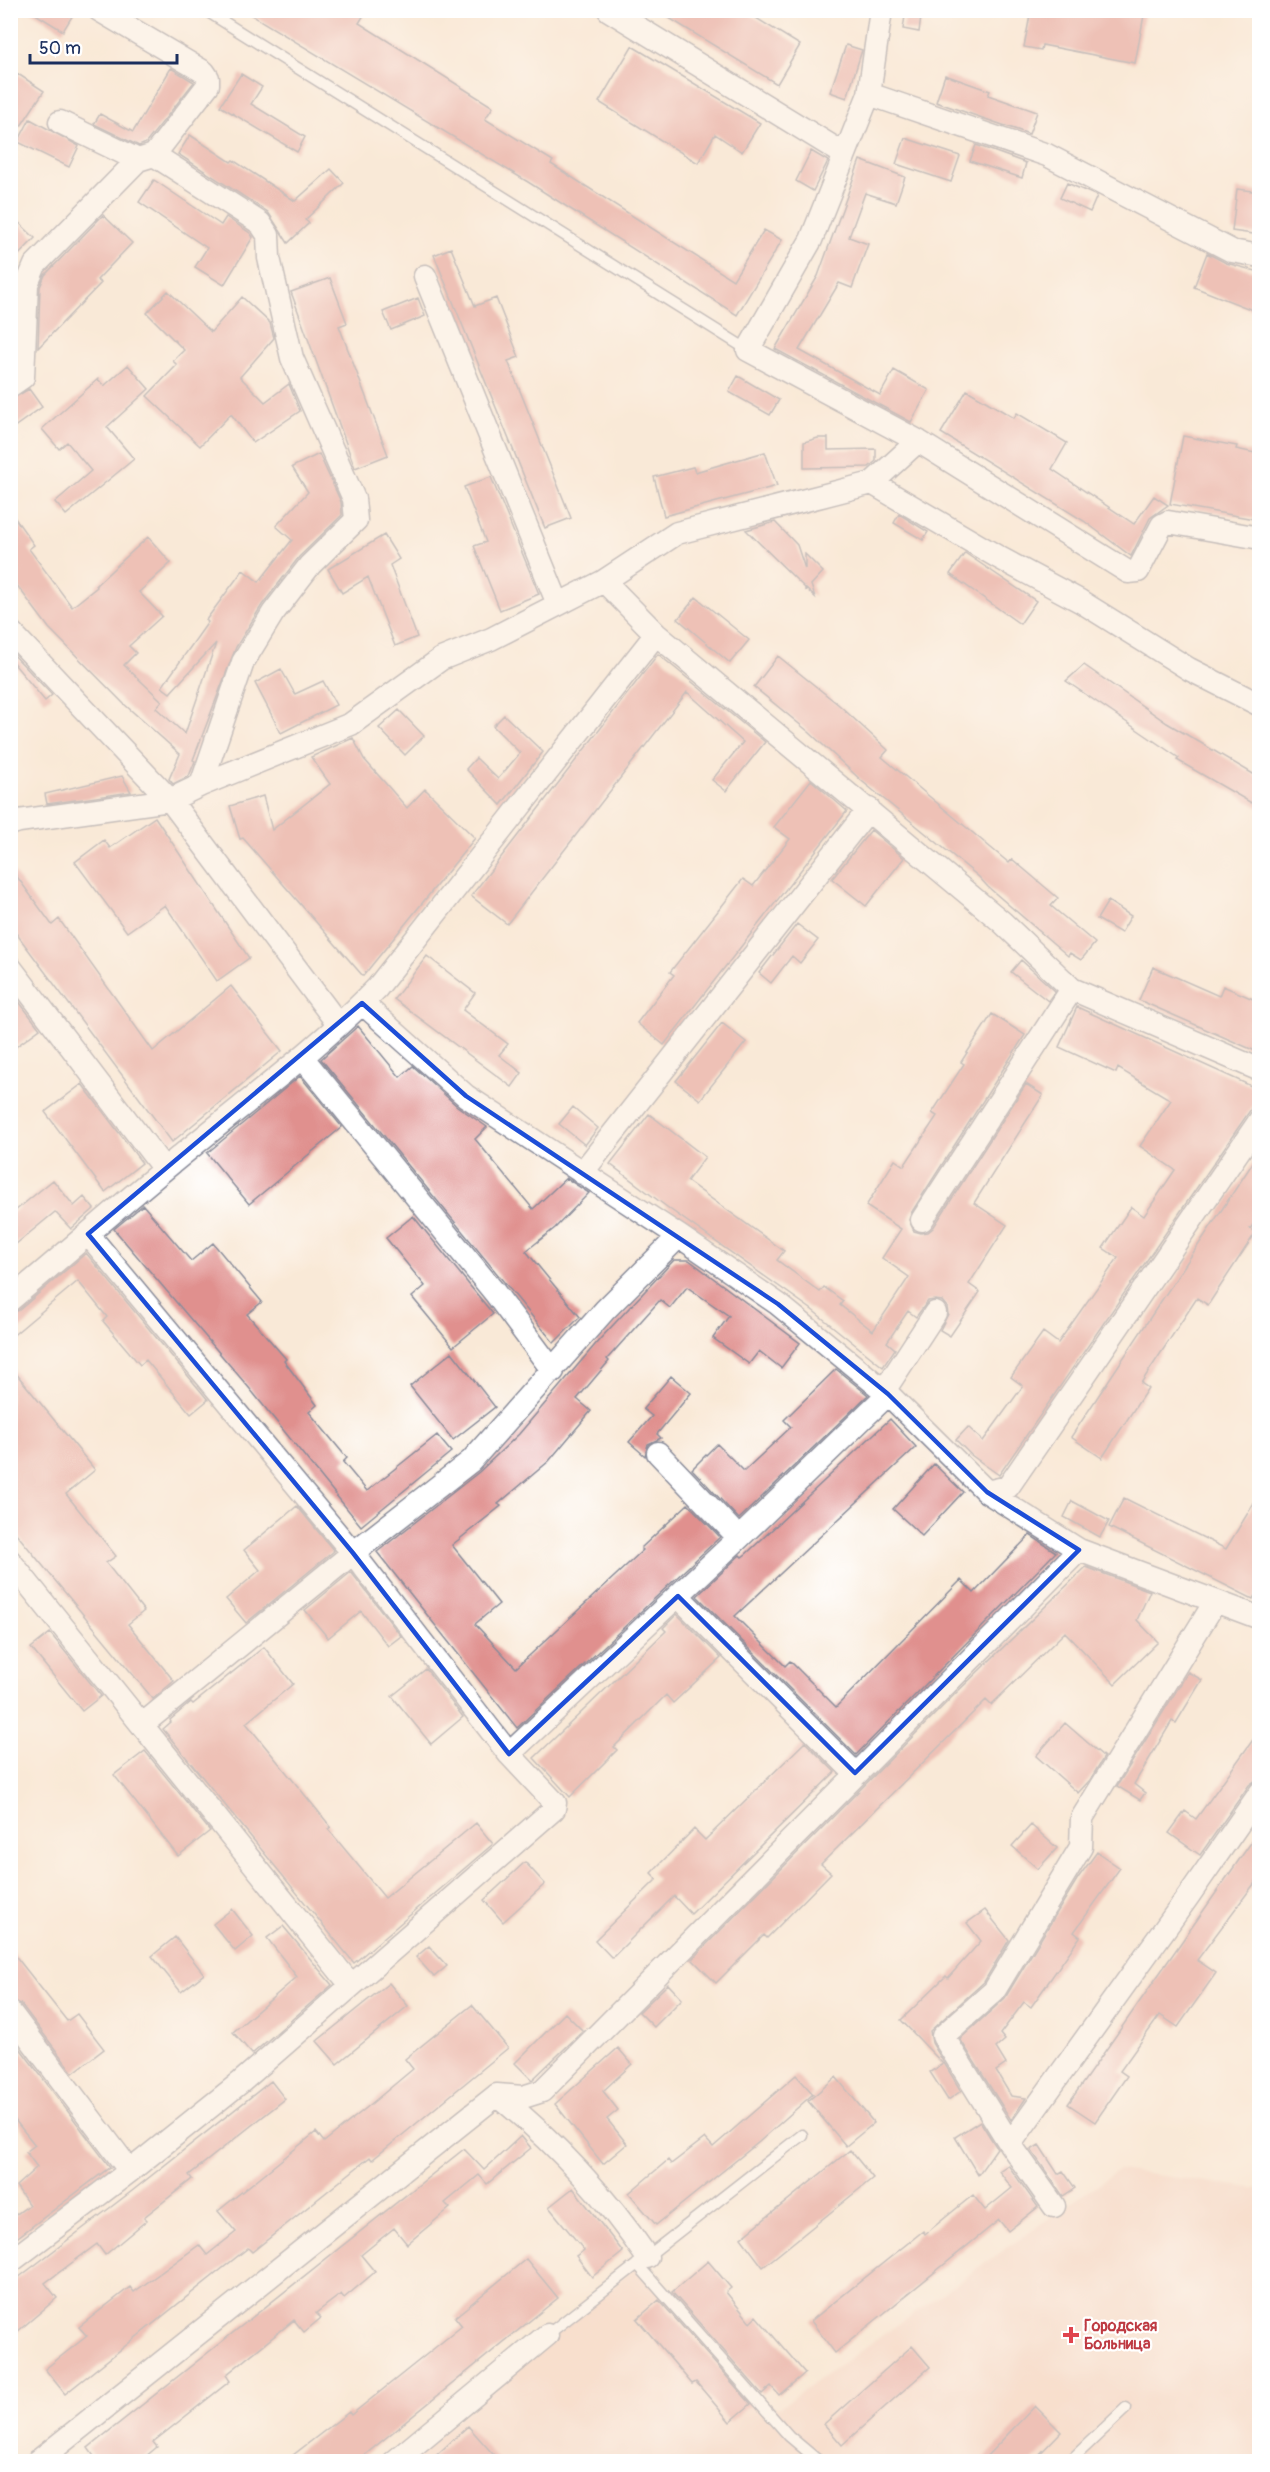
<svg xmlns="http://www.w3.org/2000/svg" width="1270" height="2472" viewBox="0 0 1270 2472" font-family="Pangolin,sans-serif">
<rect width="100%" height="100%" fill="#fff"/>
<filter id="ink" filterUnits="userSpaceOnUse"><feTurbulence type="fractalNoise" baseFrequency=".0167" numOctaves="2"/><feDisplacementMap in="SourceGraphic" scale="12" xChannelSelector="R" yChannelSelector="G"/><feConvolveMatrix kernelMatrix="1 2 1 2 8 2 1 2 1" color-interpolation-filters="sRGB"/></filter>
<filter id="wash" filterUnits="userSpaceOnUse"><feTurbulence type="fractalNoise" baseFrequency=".008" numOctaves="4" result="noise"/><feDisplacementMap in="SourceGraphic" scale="24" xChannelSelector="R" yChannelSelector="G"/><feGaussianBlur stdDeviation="1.35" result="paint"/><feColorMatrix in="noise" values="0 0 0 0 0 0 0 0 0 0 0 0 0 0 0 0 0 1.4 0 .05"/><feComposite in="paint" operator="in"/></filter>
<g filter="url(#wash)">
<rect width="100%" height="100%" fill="#f9e9d7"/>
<!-- built -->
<path fill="#f5d2c2" d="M1118,2170L1259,2189V2461L407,2462L640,2263L764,2407H780Z"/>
<g id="blocks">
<!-- building -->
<path fill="#e0908e" d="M29,10H76L63,31Z
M243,10H367L359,23L493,107L485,119L553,161L551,164L733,280L764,230L782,240L737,315L528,182Z
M656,10H743L800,45L777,84Z
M906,10H922L919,32L903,29Z
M1031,10H1145L1135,63L1042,45L1041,50L1024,47Z
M846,45L862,50L847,98L830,92Z
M632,46L760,123L742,152L715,134L698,163L599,102Z
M171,68L194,82L146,143L139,146L94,124L100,114L133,132Z
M18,74L44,91L21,126L10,119V85Z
M241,74L262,87L251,104L305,137L297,152L220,106Z
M945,75L990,91L988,95L1037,112L1029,134L936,102Z
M30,119L79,146L69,167L18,142Z
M190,135L231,162L233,160L295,201L331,169L344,183L305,220L309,223L288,243L268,212L178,154Z
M905,138L960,156L951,182L896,164Z
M976,145L1026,163L1022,178L970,161Z
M811,151L828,161L813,191L796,181Z
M860,160L905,177L896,203L865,193L849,237L868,244L852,288L839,283L799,350L880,395L894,370L929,390L911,422L775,349L818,276Z
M154,180L221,225L226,217L250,233L253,237L224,285L195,267L207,248L139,202Z
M1067,183L1097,196L1090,212L1060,198Z
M1237,189L1260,192V235L1232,231Z
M10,214L35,238L10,264Z
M103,215L132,243L97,280L101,283L38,348L40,287L45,275Z
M451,248L475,306L496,298L519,357L508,361L571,518L545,528L434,255Z
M1207,253L1226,263L1260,272V313L1194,287Z
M330,278L347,323L339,326L388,455L355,468L291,292Z
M168,291L211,332L242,297L270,323L274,338L240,377L265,402L289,384L300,411L253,443L231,414L200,446L147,396L177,365L173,361L184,350L147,313Z
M418,298L425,316L391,330L383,312Z
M128,365L149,389L107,427L134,459L66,515L55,502L91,471L67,442L59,449L42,429L98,379L104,386Z
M738,376L779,400L770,415L729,392Z
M29,389L42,407L10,430V400Z
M967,390L1014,418L1017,413L1067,443L1052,469L1134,524L1154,496L1168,505L1150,518L1131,556L1084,521L941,433Z
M1183,436L1237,446L1236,449L1260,454V520L1170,504Z
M818,438H828V450L876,449V461L869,467L804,468V442Z
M765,452L777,486L664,516L654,477L693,467L695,472Z
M319,454L341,502L342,515L299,557L262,605L236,647L193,760L195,761L189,776L173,784L169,779L180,754L124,704L49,628L10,576V511L34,545L29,549L72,607L97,587L96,585L148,537L171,563L139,592L162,616L129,646L136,653L124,665L162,701L156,708L185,734L216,643L170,693L162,687L208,622L206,620L243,570L259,582L292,540L276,526L308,492L292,467Z
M491,477L539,594L500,610L474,546L486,542L464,487Z
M899,514L928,532L923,540L894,523Z
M775,522L797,545L805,569V554L823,572L811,585L815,597L806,589L805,591V588L746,530Z
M384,535L399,559L390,565L417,637L395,646L368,577L342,593L328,569Z
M965,553L1036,601L1020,624L950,574Z
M696,597L749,640L730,663L678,619Z
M10,651L52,695L45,701L10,659Z
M658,654L765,742L726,791L712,780L743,742L687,692L507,924L471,896Z
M778,656L839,705L888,750L882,757L1009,863L1012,859L1058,898L1051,906L1095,943L1081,960L1070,953L1068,956L988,887L979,877L863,782L809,732L754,687Z
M1084,665L1167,723L1260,778V808L1177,760L1179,758L1066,681Z
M281,669L295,694L323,681L336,705L281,733L255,683Z
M399,710L424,736L405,755L379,728Z
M504,715L543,752L501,805L466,769L476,758L498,779L520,753L493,726Z
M353,738L364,759L407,808L425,789L475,838L363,976L243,838L240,839L230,806L263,796L272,830L330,784L311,757Z
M122,776L131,792L47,804L45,794Z
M811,780L847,811L664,1045L637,1023L674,975L670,972L743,879L753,886L790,839L774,827Z
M155,817L249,958L217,981L165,905L127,932L75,862L104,840L110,848Z
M871,830L904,858L866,906L832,879Z
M10,867L52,925L59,919L153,1051L231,986L282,1051L172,1142L10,925Z
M1108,901L1131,916L1121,933L1097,919Z
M797,924L818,940L800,963L792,956L771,983L759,973Z
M427,956L475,993L463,1010L508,1044L499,1055L522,1073L512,1087L394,999Z
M1021,960L1055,991L1048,1001L1011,972Z
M1153,967L1219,996L1223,986L1260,1002V1053L1139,1000Z
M10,990L40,1029L10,1051Z
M1077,1007L1260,1090V1096L999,1475L971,1455L956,1440L968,1427L983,1441L1023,1386L1011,1377L1043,1332L1058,1343L1118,1258L1103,1248L1131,1207L1144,1216L1175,1170L1140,1146L1171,1100L1118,1068L1116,1073L1059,1047Z
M992,1014L1025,1035L911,1213L909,1220L914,1231L921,1233L928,1232L933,1228L1026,1084L1043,1095L974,1203L1007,1225L969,1284L980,1292L950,1336L940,1330L948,1314L947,1307L942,1301L935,1300L928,1301L916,1317L908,1311L887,1342L895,1349L883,1367L811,1309L671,1210L610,1164L649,1114L705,1157L687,1181L784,1251L777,1260L820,1292L824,1287L843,1301L840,1305L873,1331L909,1277L882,1258L901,1229L866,1206L895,1160L904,1166L937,1116L932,1113L964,1064L961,1062Z
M722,1023L746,1042L700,1100L676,1081Z
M358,1026L400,1077L413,1066L457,1106L487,1127L475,1139L533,1209L566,1178L589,1193L555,1228L526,1251L580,1317L554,1343L321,1059Z
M300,1076L342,1127L249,1204L207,1153Z
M82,1084L142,1163L105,1192L45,1112Z
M573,1107L598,1128L585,1145L559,1124Z
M1260,1152V1215L1250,1229L1256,1232L1208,1305L1197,1298L1141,1383L1148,1388L1102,1458L1071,1437Z
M53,1180L74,1206L84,1197L94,1209L71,1229L55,1212L10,1249V1215Z
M143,1205L191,1261L213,1243L262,1302L247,1314L286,1359L284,1361L317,1405L309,1412L347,1458L343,1462L367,1491L437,1435L451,1452L361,1526L250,1389L114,1229Z
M413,1216L493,1314L453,1347L412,1297L425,1286L386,1238Z
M86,1253L208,1400L191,1414L146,1360L140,1365L103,1321L107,1317L78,1281L10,1338V1314L19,1310Z
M674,1260H689L800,1343L781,1368L759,1351L749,1364L713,1338L729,1316L687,1287L670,1308L660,1300L607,1359L609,1361L577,1399L591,1411L549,1461L498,1504L501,1506L452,1545L499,1604L475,1624L516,1668L643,1550L641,1548L688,1504L720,1537L517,1728L377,1552L479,1472L519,1434L600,1339Z
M452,1352L495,1407L453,1440L410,1386Z
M10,1366L95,1470L66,1494L116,1556L106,1563L144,1611L128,1624L174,1681L153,1699L10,1526Z
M836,1369L868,1395L739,1519L692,1469L717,1444L744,1471L791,1427L784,1420Z
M671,1376L691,1393L657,1434L661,1438L648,1444L645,1456L629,1442L652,1416L643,1409Z
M890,1419L916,1447L735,1616L785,1666L790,1661L836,1707L961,1580L974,1593L1030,1535L1056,1552L856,1755L697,1596L740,1555L742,1557L746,1554Z
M934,1464L963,1492L922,1536L893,1509Z
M1260,1493V1587L1253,1599L1109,1527L1124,1498L1226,1549Z
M1072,1501L1109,1521L1100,1537L1064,1517Z
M297,1506L334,1551L246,1623L226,1599L260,1570L244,1550Z
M1086,1567L1150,1591L1137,1620L1158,1642L1115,1684L1065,1632L991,1705L986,1700L821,1864L831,1873L767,1938L764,1935L716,1983L692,1959L954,1695Z
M351,1572L401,1636L388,1646L361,1611L328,1638L305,1610Z
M677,1614L721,1658L673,1703L666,1695L614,1747L617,1750L570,1797L534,1758L666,1631L663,1628Z
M50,1633L101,1696L82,1711L31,1648Z
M264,1647L293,1684L246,1723L331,1827L328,1829L385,1898L476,1823L493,1844L354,1963L163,1729L171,1722L170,1720L191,1702L193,1704Z
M426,1669L463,1717L431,1744L392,1696Z
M1188,1672L1202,1680L1176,1723L1172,1721L1134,1784L1145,1793L1140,1800L1117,1786Z
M1065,1723L1104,1757L1090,1780L1078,1793L1036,1756Z
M1260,1730V1777L1249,1785L1200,1855L1169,1833L1185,1811L1196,1819Z
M805,1742L835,1772L691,1914L674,1896L612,1958L595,1940L657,1879L651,1873L694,1829L705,1840Z
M145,1751L210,1831L178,1856L114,1775Z
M1031,1825L1057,1848L1038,1869L1012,1846Z
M1260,1830V1876L1197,1960L1216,1973L1178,2027L1160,2015L1120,2071L1127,2076L1095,2122L1068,2104Z
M1097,1852L1120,1868L1074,1932L1080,1937L1031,2007L1024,2002L1000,2034L1005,2040L996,2048L1006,2064L996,2071L1011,2096L1026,2098L1011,2120L960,2039L1005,1998L1078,1878Z
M525,1862L545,1884L503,1922L484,1900Z
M232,1909L253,1936L235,1951L213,1924Z
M985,1910L1009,1940L984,1982L930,2031L932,2043L961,2091L948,2100L930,2072L943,2064L901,2020L946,1976L948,1978L981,1941L967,1923Z
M283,1926L332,1985L252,2054L233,2032L297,1977L267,1938Z
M175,1937L204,1974L181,1992L152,1956Z
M429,1946L447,1966L434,1977L416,1957Z
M10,1949L67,2021L77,2014L104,2049L73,2073L21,2004L10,1999Z
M389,1983L408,2006L337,2064L317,2041Z
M668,1984L682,1999L654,2027L639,2012Z
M472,2005L508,2048L372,2160L370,2157L252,2252L248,2248L65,2394L45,2369L87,2336L79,2327L130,2287L134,2292L199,2245L207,2255L236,2232L218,2211L316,2132L324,2142L365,2109L413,2069L405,2059Z
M565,2013L583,2031L532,2080L515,2063Z
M10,2035L110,2167L10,2243V2219L29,2205L16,2186L37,2167L26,2152L35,2145L10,2114Z
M618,2048L632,2064L603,2091L618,2110L607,2119L627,2144L603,2164L555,2104Z
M796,2075L813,2094L759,2142L656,2225L629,2193L668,2160L671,2164L705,2138L713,2147Z
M836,2077L874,2123L846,2146L808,2101Z
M271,2081L285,2099L189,2175L192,2179L144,2217L147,2220L105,2255L97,2244L45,2283L57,2298L10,2338V2284L132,2191Z
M980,2121L997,2148L978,2175L955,2137Z
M521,2136L531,2148L487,2184L479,2175L445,2203L450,2208L407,2244L394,2228L361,2255L375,2272L344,2298L341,2294L316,2313L321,2318L304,2332L294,2320L226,2375L230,2381L153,2442L157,2447L139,2462H98L88,2448L464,2149L484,2170Z
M1039,2145L1058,2174L1063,2171L1075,2188L1063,2196L1031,2150Z
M850,2150L873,2178L763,2267L741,2238Z
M1008,2165L1038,2207L1008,2231L999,2220L835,2353L811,2321L923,2231L925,2234L973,2195L985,2210L1012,2188L999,2171Z
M573,2188L623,2252L592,2277L576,2256L584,2250L549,2207Z
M526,2259L558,2298L356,2462H284L349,2412L351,2415L462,2326L455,2317Z
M708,2261L731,2288L726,2292L750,2322L756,2316L805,2373L779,2395L771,2386L762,2394L672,2292Z
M659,2300L751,2404L730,2422L696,2382L692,2384L637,2319Z
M912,2346L930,2367L842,2445L824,2424Z
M1035,2406L1061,2432L1032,2462H981Z
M468,2426L500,2462H429Z"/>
</g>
</g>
<g filter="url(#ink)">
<use href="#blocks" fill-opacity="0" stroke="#8a8c9a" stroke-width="1.5"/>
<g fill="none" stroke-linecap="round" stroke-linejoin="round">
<!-- lane casing -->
<g stroke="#8a8c9a" stroke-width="13">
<path id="lane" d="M205,10L748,350
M637,2264L789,2436L820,2462
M547,2335L802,2135
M1069,2462L1126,2408"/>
</g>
<!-- street casing -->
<g stroke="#8a8c9a" stroke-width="25">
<path id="street" d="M99,10L204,72L208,78V85L154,155
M609,10L844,154
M881,10L869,94L811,240L748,350L918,441L1128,572L1138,571L1162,525L1168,522L1260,538
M869,94L1047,155L1232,251L1260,256
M60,122L138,160L154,155L260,223L268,235L269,258L292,358L354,499L356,520L310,565L273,613L243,662L201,785
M425,276L558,604
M10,386L23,377L27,284L35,265L138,160
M872,483L998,557L1080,601L1189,669L1260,705
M604,581L656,634L1002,922L1072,989L1260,1070
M10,631L170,800L338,1024
M10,824L19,821L170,800L201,785L351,724L441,659L491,639L604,581L677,533L872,483L918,441
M10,967L164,1169
M362,1003L466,1096L679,1236L778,1304L888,1394L987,1492L1079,1550L1260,1618
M302,1057L495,1293L553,1371
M582,1173L869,809
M922,1220L1072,989
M10,1300C72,1248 132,1195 194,1145C256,1094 322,1045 377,988L656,634
M884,1391L935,1313
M658,1453L739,1538
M987,1492L1008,1487L1260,1120
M10,1561L351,1985
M678,1596L855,1773
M143,1724L353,1553L471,1461L605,1310L679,1236
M509,1754L739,1538L888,1394
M10,2012L130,2171
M497,2095C553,2140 606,2197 647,2257
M1010,2144L1187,1898L1260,1793
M1054,2206L1010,2144L943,2036L994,1991L1081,1847L1082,1818L1215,1602
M10,2262L130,2171L241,2082L554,1809L555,1803L509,1754L353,1553L88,1234
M37,2462L497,2095L523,2097L542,2091L1079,1550
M394,2462L547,2335"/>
</g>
<!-- lane -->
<use href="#lane" stroke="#fff" stroke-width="10"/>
<!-- street -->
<use href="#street" stroke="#fff" stroke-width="22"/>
</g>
</g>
<!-- marked area -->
<path d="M0 0H1270V2472H0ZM362,1003L466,1096L778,1304L888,1394L987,1492L1079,1550L855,1773L678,1596L509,1754L353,1553L88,1234Z" fill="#f9e9d7" fill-opacity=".55" fill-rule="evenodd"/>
<path fill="none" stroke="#1d4ed8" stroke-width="4.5" stroke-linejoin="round" d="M362,1003L466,1096L778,1304L888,1394L987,1492L1079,1550L855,1773L678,1596L509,1754L353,1553L88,1234Z"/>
<!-- markers -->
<path fill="#e0444e" stroke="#fff" stroke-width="2" d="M1068 2326h6v6h6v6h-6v6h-6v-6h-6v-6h6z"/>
<g text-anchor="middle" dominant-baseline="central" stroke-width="4.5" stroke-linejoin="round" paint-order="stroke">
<!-- health labels -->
<g font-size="16" font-weight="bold" fill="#be3a42" stroke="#fff" text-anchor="start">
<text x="1084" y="2326">Городская<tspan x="1084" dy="18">Больница</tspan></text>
</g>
</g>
<!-- margin -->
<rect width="1270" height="2472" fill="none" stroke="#fff" stroke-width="36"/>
<!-- scale -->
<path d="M30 54v9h147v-9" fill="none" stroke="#1b2f5e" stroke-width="3"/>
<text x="39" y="54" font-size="18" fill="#1b2f5e" stroke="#ffffff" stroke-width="4.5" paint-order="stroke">50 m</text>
</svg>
